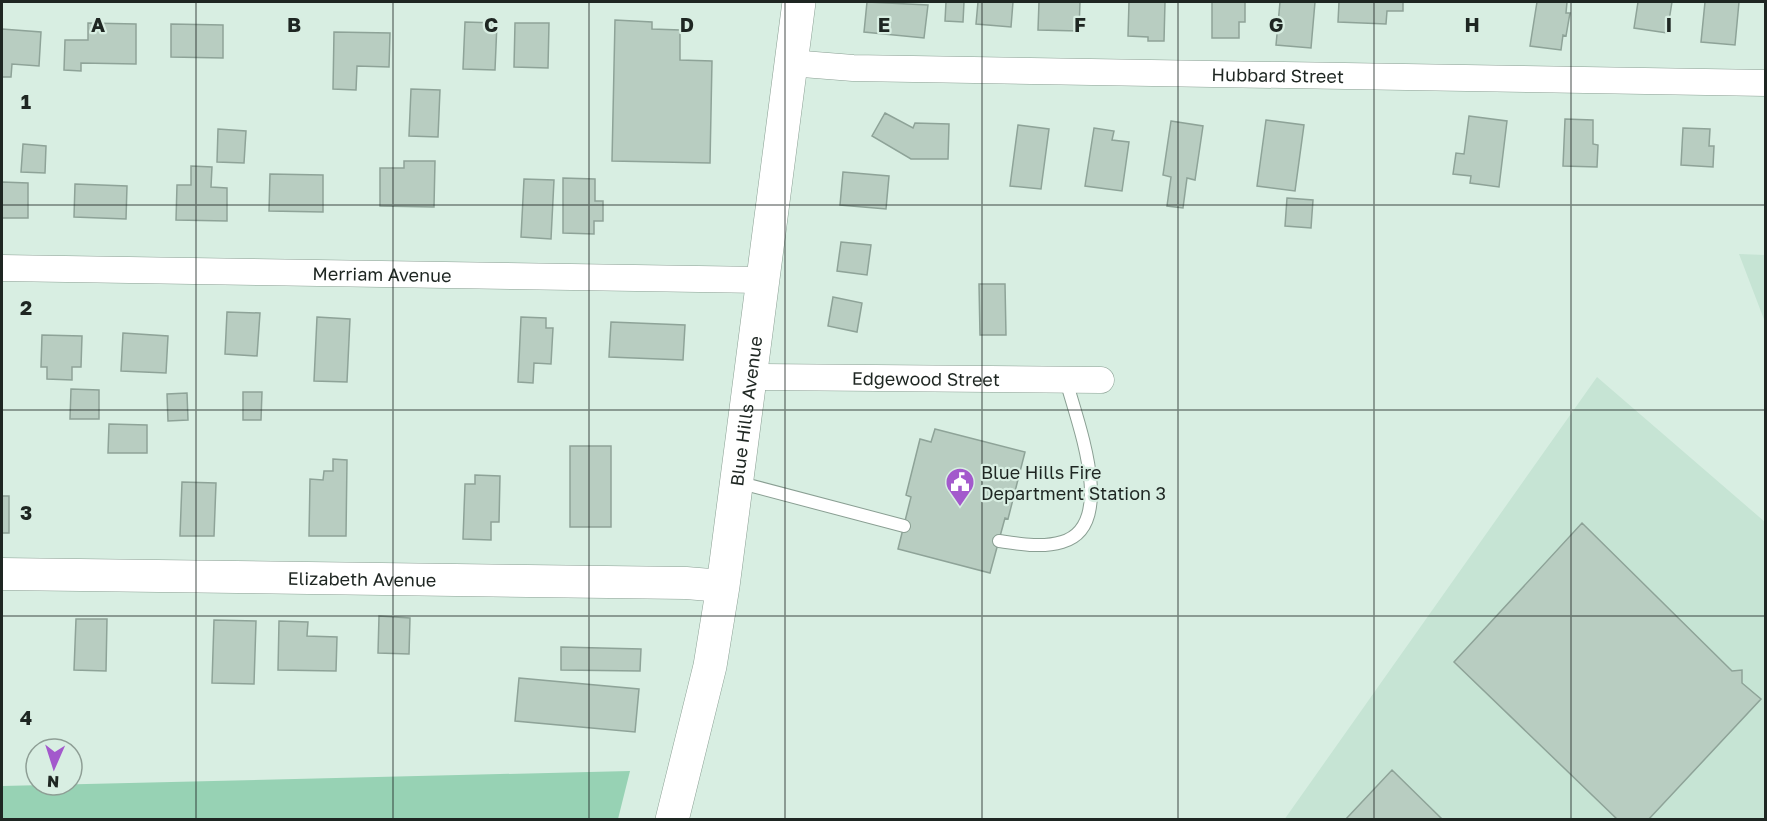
<svg xmlns="http://www.w3.org/2000/svg" width="1767" height="821" viewBox="0 0 1767 821" font-family="'Golos Text',sans-serif">
<rect width="100%" height="100%" fill="#d8eee2"/>
<!-- built -->
<path fill="#c6e4d4" d="M1739,254L1765,255V322Z
M1597,377L1765,522V819L1284,820Z"/>
<!-- green -->
<path fill="#97d2b4" d="M630,771L618,819H2V786Z"/>
<!-- building -->
<path fill="#b8cdc1" stroke="#8ea398" stroke-width="1.5" d="M867,2L928,5L924,38L864,32Z
M946,2H964L963,22L945,21Z
M978,2H1013L1011,27L976,24Z
M1039,2H1080L1079,31L1038,30Z
M1129,2H1165L1164,41H1148V37L1128,36Z
M1212,2H1245V22H1239V38H1212Z
M1280,2H1315L1311,48L1276,45Z
M1339,2H1403V11H1387L1386,24L1338,22Z
M1537,2H1567L1566,13H1570L1566,36L1563,35L1561,50L1530,46Z
M1638,2H1672L1667,33L1634,28Z
M1705,2H1739L1735,45L1701,42Z
M615,20L652,22V29L680,30V60L712,61L710,163L612,161Z
M465,22L497,23L495,70L463,69Z
M88,23L136,24V64L81,63V71L64,70L65,40H88Z
M515,23H549L548,68L514,67Z
M171,24L223,25V58L171,57Z
M2,29L41,32L39,66L12,64L11,77H2Z
M334,32L390,33L389,67L357,66L356,90L333,89Z
M411,89L440,90L438,137L409,136Z
M885,113L913,128L915,123L949,124L948,159H911L872,136Z
M1469,116L1507,121L1499,187L1470,183L1471,176L1453,174L1456,153L1464,154Z
M1565,119L1593,120V144L1598,145L1597,167L1563,166Z
M1266,120L1304,125L1295,191L1257,186Z
M1171,121L1203,126L1195,180L1187,178L1183,208L1167,206L1171,177L1163,175Z
M1018,125L1049,129L1041,189L1010,186Z
M1094,128L1114,131L1112,140L1129,142L1122,191L1085,186Z
M1683,128L1710,129L1709,146H1714L1713,167L1681,165Z
M218,129L246,131L244,163L217,162Z
M23,144L46,146L45,173L21,172Z
M404,161H435L434,207L380,206V168H404Z
M191,166L212,167L211,187L227,188V221L176,220L177,185H191Z
M843,172L889,176L886,209L840,205Z
M270,174L323,175V212L269,211Z
M563,178L595,179V201H603V221H594V234L563,233Z
M524,179L554,180L551,239L521,237Z
M2,182L28,183V218H2Z
M75,184L127,186L126,219L74,217Z
M1287,198L1313,200L1311,228L1285,226Z
M841,242L871,245L867,275L837,271Z
M979,284H1005L1006,335H980Z
M833,297L862,303L857,332L828,326Z
M227,312L260,313L257,356L225,354Z
M317,317L350,319L347,382L314,381Z
M521,317L546,318V328H553L551,364L534,363L533,383L518,382Z
M611,322L685,325L683,360L609,357Z
M123,333L168,336L166,373L121,371Z
M42,335L82,336L81,367H72V380L47,379V367H41Z
M71,389L99,390V419H70Z
M243,392H262L261,420H243Z
M187,393L188,420L168,421L167,394Z
M109,424L147,425V453H108Z
M935,429L1025,452L1008,519L1005,518L990,573L898,549L911,497L906,495L920,439L931,442Z
M570,446H611V527H570Z
M333,459L347,460L346,536H309L310,479L323,480L324,471H333Z
M475,475L500,476L499,522H491V540L463,539L465,484H475Z
M182,482L216,483L214,536H180Z
M2,496H9V533H2Z
M1582,523L1732,671L1742,670V683L1761,699L1648,820H1618L1454,662Z
M379,616L410,618L409,654L378,653Z
M76,619H107L106,671L74,670Z
M214,620L256,621L254,684L212,683Z
M279,621L308,622L307,636L337,637L336,671L278,670Z
M561,647L641,649L640,671L561,670Z
M519,678L639,689L635,732L515,721Z
M1392,770L1443,820H1345Z"/>
<g fill="none" stroke-linecap="round" stroke-linejoin="round">
<!-- service casing -->
<g stroke="#8a9f93" stroke-width="14">
<path id="service" d="M737,482L904,526
M999,541C1020,544 1042,548 1062,542C1119,526 1076,419 1066,380"/>
</g>
<!-- minor casing -->
<g stroke="#8a9f93" stroke-width="27">
<g id="minor">
<path id="s1" d="M790,63L853,68L1766,83"/>
<path id="s2" d="M2,268L762,280"/>
<path id="s3" d="M750,377L1101,380"/>
</g>
</g>
<!-- tertiary casing -->
<g stroke="#8a9f93" stroke-width="33">
<g id="tertiary">
<path id="s4" d="M2,574L686,583L723,586"/>
</g>
</g>
<!-- secondary casing -->
<g stroke="#8a9f93" stroke-width="34">
<g id="secondary">
<path id="s5" d="M672,820L710,666L723,586L799,2"/>
</g>
</g>
<!-- service -->
<use href="#service" stroke="#fff" stroke-width="12"/>
<!-- minor -->
<use href="#minor" stroke="#fff" stroke-width="26"/>
<!-- tertiary -->
<use href="#tertiary" stroke="#fff" stroke-width="32"/>
<!-- secondary -->
<use href="#secondary" stroke="#fff" stroke-width="33"/>
</g>
<!-- grid -->
<path fill="none" stroke="#1e2622" stroke-width="1.5" stroke-opacity="0.55" d="M196,2V820M393,2V820M589,2V820M785,2V820M982,2V820M1178,2V820M1374,2V820M1571,2V820M2,205H1766M2,410H1766M2,616H1766"/>
<!-- icons -->
<defs>
<g id="civic-pin" transform="scale(1.5)"><path d="M0 17L-7.5 6A9.5 9.5 0 1 1 7.5 6Z" fill="#a359cc" stroke="#d8eee2"/><path d="M-.6-6.5H3V-4.5H.6V-3L4-1V1h2V6H-6V1h2V-1L-.6-3ZM-1.2 2.5V6h2.4V2.5Z" fill="#fff"/></g>
</defs>
<g fill-rule="evenodd">
<use href="#civic-pin" x="960" y="482"/>
</g>
<g text-anchor="middle" dominant-baseline="central" stroke-width="4.5" stroke-linejoin="round" paint-order="stroke">
<!-- street labels -->
<g font-size="18" fill="#1e2622" stroke="#d8eee2">
<text stroke="none"><textPath href="#s1" startOffset="488">Hubbard Street</textPath></text>
<text stroke="none"><textPath href="#s2" startOffset="380">Merriam Avenue</textPath></text>
<text stroke="none"><textPath href="#s3" startOffset="176">Edgewood Street</textPath></text>
<text stroke="none"><textPath href="#s5" startOffset="416">Blue Hills Avenue</textPath></text>
<text stroke="none"><textPath href="#s4" startOffset="360">Elizabeth Avenue</textPath></text>
</g>
<!-- poi labels -->
<g font-size="18" fill="#1e2622" stroke="#d8eee2" text-anchor="start">
<text x="981" y="472">Blue Hills Fire<tspan x="981" dy="21">Department Station 3</tspan></text>
</g>
</g>
<g font-size="20" text-anchor="middle" font-weight="bold" fill="#1e2622" stroke="#d8eee2" stroke-width="4.5" stroke-linejoin="round" paint-order="stroke">
<text x="98" y="32">A</text>
<text x="294" y="32">B</text>
<text x="491" y="32">C</text>
<text x="687" y="32">D</text>
<text x="884" y="32">E</text>
<text x="1080" y="32">F</text>
<text x="1276" y="32">G</text>
<text x="1472" y="32">H</text>
<text x="1669" y="32">I</text>
<text x="26" y="109">1</text>
<text x="26" y="315">2</text>
<text x="26" y="520">3</text>
<text x="26" y="725">4</text>
</g>
<!-- border -->
<rect width="1767" height="821" fill="none" stroke="#1e2622" stroke-width="6"/>
<!-- north arrow -->
<g transform="translate(54 767) rotate(183)"><circle r="28" fill="#d8eee2" stroke="#8e9e95" stroke-width="1.5"/>
<path d="M0-4.5L10 22L0 15L-10 22Z" fill="#a359cc"/>
<text y="-9" font-size="16" font-weight="bold" text-anchor="middle" fill="#1e2622">N</text>
</g>
</svg>
